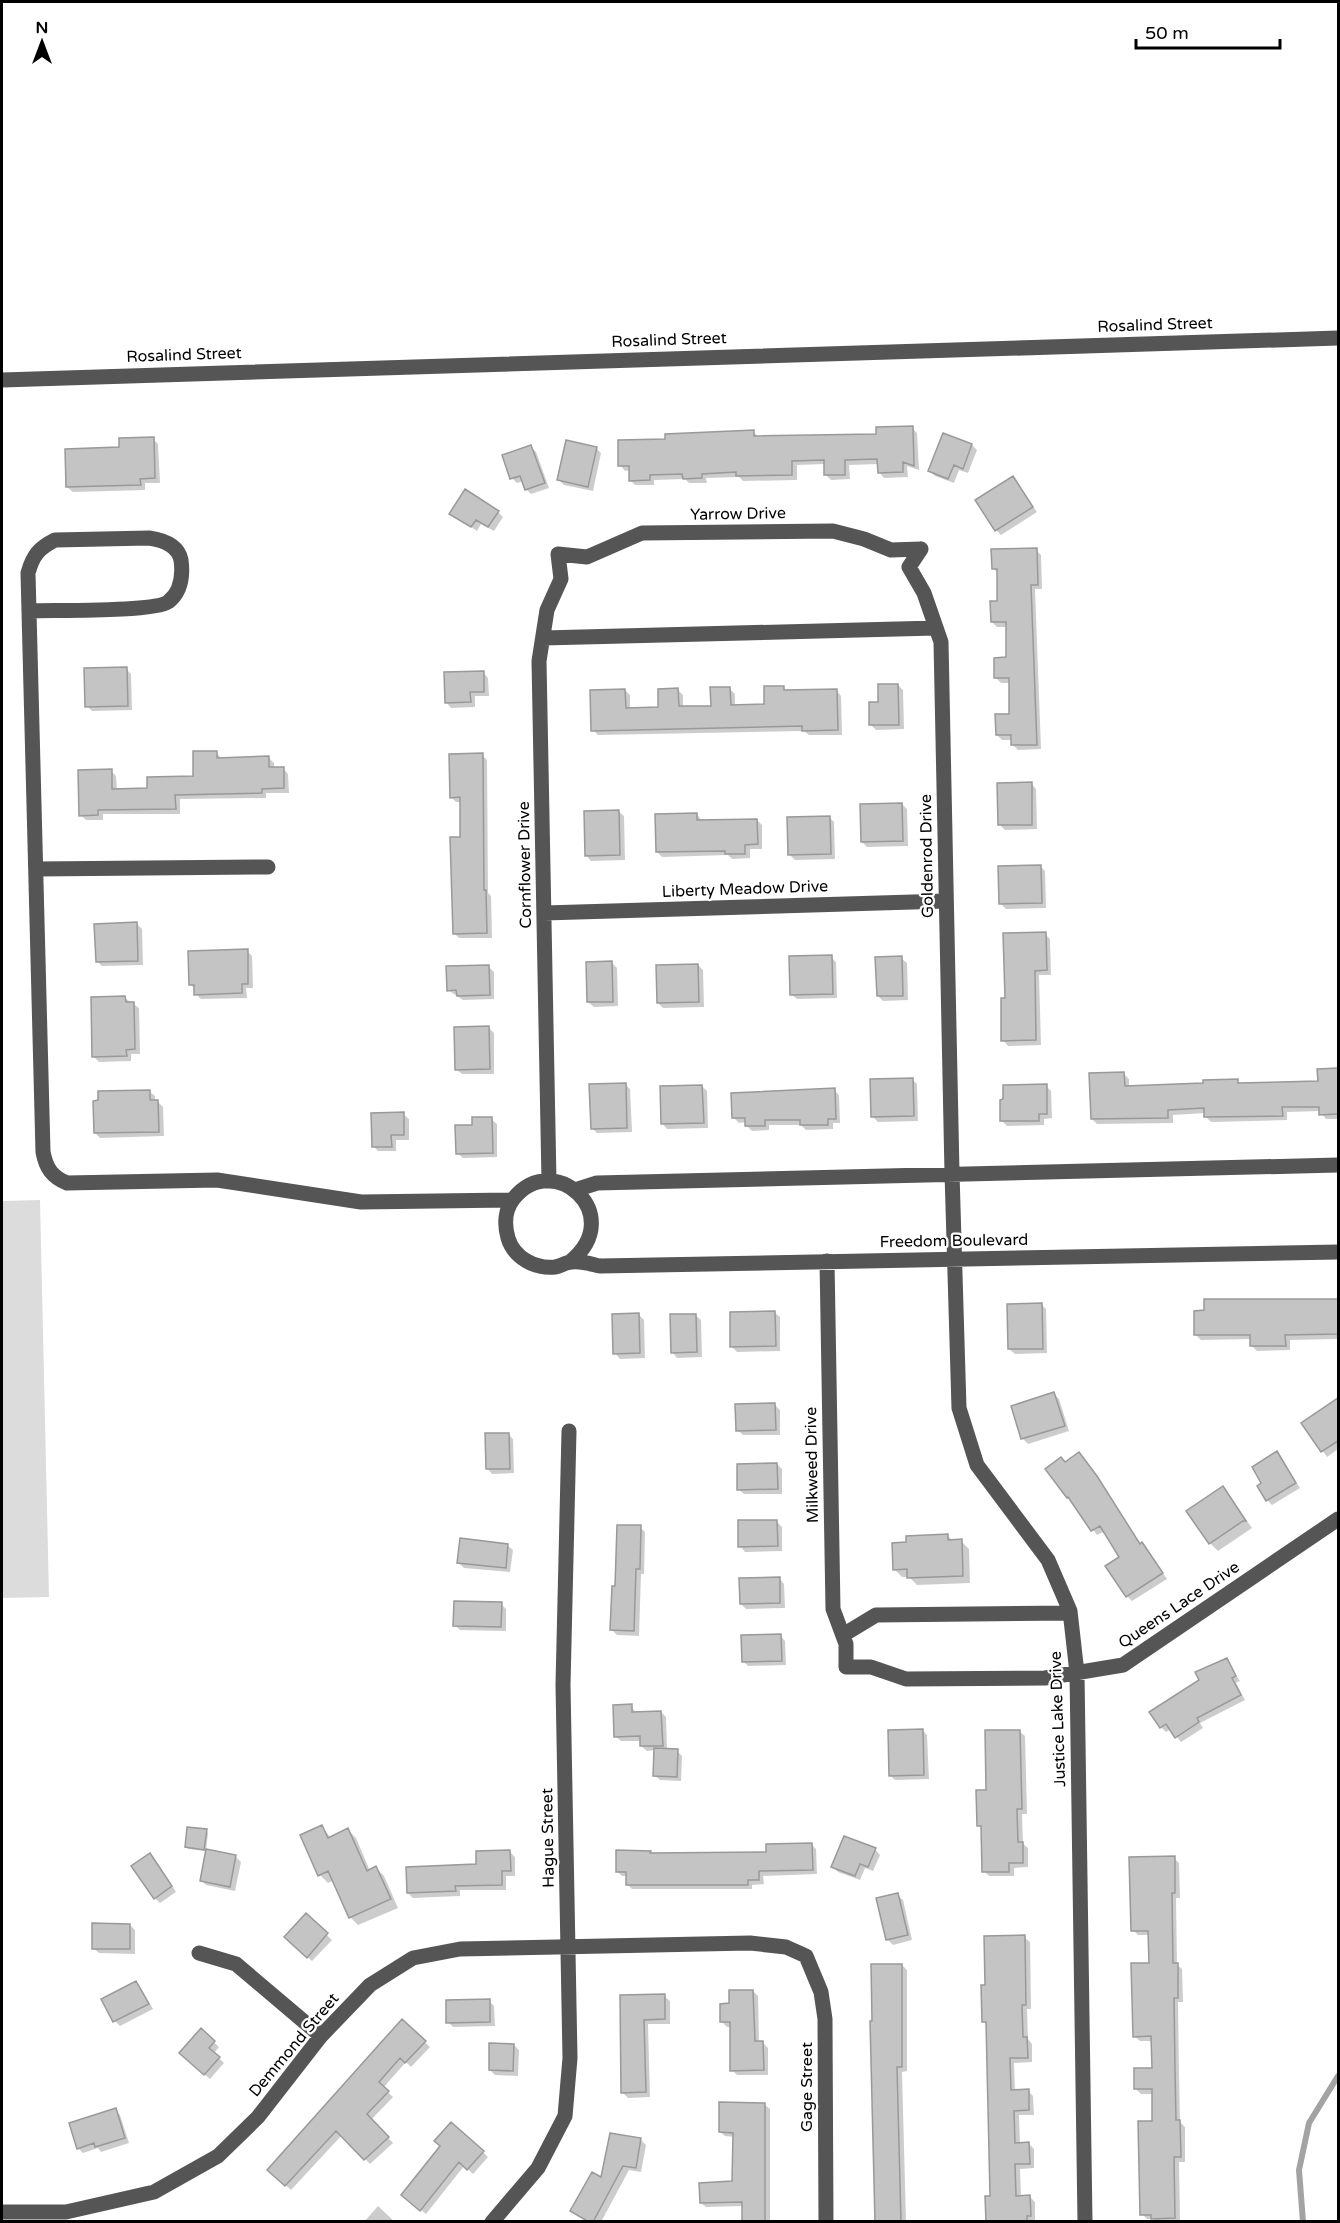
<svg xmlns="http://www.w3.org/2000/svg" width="1340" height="2223" viewBox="0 0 1340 2223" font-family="'Varela Round',sans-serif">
<rect width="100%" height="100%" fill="#fff"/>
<!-- green -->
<path fill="#dcdcdc" d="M40,1200L49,1597L2,1598V1201Z"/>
<!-- shadow -->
<path fill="#0003" d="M912,428L917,433L919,470L907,466L908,477L884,478L879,472V464L849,465L850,479L831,480L826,475L825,464L797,465V480L743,481L739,477L706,478L707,483H689L685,479L654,480V485H635L630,480V470L625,471L620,465L667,441L753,432L759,437L878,435Z
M153,439L158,444L160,483H145V490L73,492L67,487L121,449Z
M972,445L977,450L968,473L959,470L954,483L935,476L930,471Z
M531,447L536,452L549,488L531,494L526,489L523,481L517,483L512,478Z
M596,448L601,453L593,491L564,485L559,480Z
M1013,478L1037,512L1001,535L996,530Z
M498,512L503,517L494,531L481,524L477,531L451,513Z
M1036,550L1041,555L1042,589H1035L1041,749L1018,750L1012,744V740H1002L997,735L1011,716V683H1001L996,678L1008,659L1007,627H997L992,622L999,603L998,573L993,568Z
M126,669L131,674L132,710L92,711L87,706Z
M483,672L488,678L489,696H475V707L451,708L446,702Z
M898,685L903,690L904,729L876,730L871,725L880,704Z
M783,688L788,692L836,690L841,696L842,735H809L804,731L598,735L593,730L625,690L630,695V709L660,708L678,690L683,695V707H712L730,689L735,694V707L765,706Z
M216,752L222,759L269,758L274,763V769L283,768L288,774L289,793H266V798L180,799V814H103V820H86L81,815L111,771L116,776L117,790L149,789L195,778Z
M482,755L487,760L488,893L491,896L492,938H459L454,933L462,839L461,802H456L451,797Z
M1031,783L1036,789L1037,829L1005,830L1000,825Z
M902,804L907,809L908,846L867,847L862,842Z
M618,811L624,816L625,860L591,861L586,855Z
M697,814L702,821L757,820L762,825V849H750V858L732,859L728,855L662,857L657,852Z
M829,817L834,822L835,859L795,860L790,855Z
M1040,866L1045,871L1046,908L1006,909L1001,904Z
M137,924L142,929L143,965L102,966L97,961Z
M1045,934L1050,939L1051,975H1039L1041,1045L1008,1046L1003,1040Z
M247,951L252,956L253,988H246L247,998L201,999L196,994V990L190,984Z
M831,957L836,962L837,998L797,999L791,994Z
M901,958L907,963L908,1000L883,1001L878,996Z
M612,963L617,968L618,1006L594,1007L588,1002Z
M698,965L703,970L704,1007L663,1008L658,1003Z
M489,967L494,972V999L463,1000L448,990Z
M125,998L139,1008L140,1054H131V1061L99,1062L93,1056Z
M489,1028L494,1033V1074H462L456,1069Z
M1338,1070V1119H1326L1320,1111L1287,1112V1120L1211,1122L1206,1117V1113L1173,1115V1123L1097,1124L1092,1119L1124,1074L1129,1079V1087L1205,1085L1238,1081L1242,1085L1319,1083V1071Z
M912,1079L917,1084L918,1121L878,1122L873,1117Z
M625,1084L630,1089L632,1132L597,1133L592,1128Z
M702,1086L707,1091L708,1128L667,1129L662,1123Z
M1046,1086L1051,1091L1052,1118L1044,1119V1125L1007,1126L1002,1121Z
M834,1090L839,1095L840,1123H833V1129L806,1130L801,1125H769V1130L752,1131L747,1126V1122L739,1123L734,1118Z
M149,1091L155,1096V1102H158L163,1107L164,1136L100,1138L95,1133Z
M403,1114L409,1119V1140H396V1151H378L373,1146Z
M491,1119L497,1124V1157L463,1158L457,1153L474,1126Z
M1338,1300V1339L1290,1340V1350L1257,1351L1252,1346L1251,1339L1201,1340L1196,1335L1206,1312V1301Z
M1041,1304L1046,1309L1047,1353L1015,1354L1009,1349Z
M774,1312L780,1317V1351L737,1352L732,1347Z
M638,1314L644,1320L645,1358L620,1359L615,1353Z
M695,1315L701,1320L702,1357L677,1358L672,1352Z
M1054,1394L1059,1399L1069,1431L1028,1444L1023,1439Z
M1337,1401L1338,1403V1449L1327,1457L1303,1424Z
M775,1405L780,1410V1435H743L738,1430Z
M508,1434L513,1439L514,1473L492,1474L487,1468Z
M1277,1453L1300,1488L1272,1505L1267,1500L1263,1483Z
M1083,1459L1101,1483L1141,1545L1147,1549L1167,1579L1132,1601L1127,1596L1121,1557L1105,1531L1097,1535L1073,1501L1066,1463Z
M777,1464L782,1469V1494H744L738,1489Z
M1222,1488L1230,1496L1252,1528L1218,1551L1210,1543Z
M777,1522L782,1527V1551L745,1552L740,1546Z
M640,1527L645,1532L644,1574H641L639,1636L617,1635L612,1630L617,1588Z
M947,1535L953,1541H961L969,1549L970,1583L917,1585L909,1577H902L894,1569L908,1544Z
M507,1545L513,1550L510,1572L464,1568L459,1563Z
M779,1578L784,1584L785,1608L746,1609L741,1604Z
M501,1604L506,1609V1631L460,1630L455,1625Z
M780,1635L785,1641L786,1665L748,1666L743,1661Z
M1226,1660L1240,1681L1236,1683L1245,1700L1200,1723L1203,1728L1181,1742L1171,1729L1166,1732L1161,1727L1201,1681Z
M631,1706L636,1713L661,1712L666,1717L667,1750L677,1751L682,1756L681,1781L660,1780L654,1775L655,1750L647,1751L641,1746V1741H621L615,1736Z
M922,1730L927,1735L929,1779L895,1780L890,1775Z
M1019,1731L1025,1736L1027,1814H1022L1023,1844L1028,1848V1867L1014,1868V1876H989L984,1871L983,1829L979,1825L987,1791Z
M322,1827L331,1838L348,1830L356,1838L370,1871L376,1868L384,1876L398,1908L358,1925L350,1917L334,1880L328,1883L320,1875Z
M206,1831L208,1833L206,1851L236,1857L241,1862L235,1891L206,1885L201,1880L207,1851L188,1849L186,1847Z
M811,1844L816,1849L817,1874L763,1876L764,1884L752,1885V1889H632L627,1884V1876H622L617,1871L650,1853L652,1855L768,1853Z
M875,1849L880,1855L873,1871L865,1868L860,1880L838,1872L833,1867Z
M510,1852L515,1857V1876H506V1890H460V1896L413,1898L408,1893Z
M1174,1858L1179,1863L1180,1898H1176L1177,1965L1182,1969L1183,2002H1178L1179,2074L1180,2122L1185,2127V2162H1179L1180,2222H1156L1154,2219H1147L1142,2214L1154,2122L1153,2094H1141L1136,2089L1154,2070L1153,2041H1140L1134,2036L1151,1965L1150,1935H1138L1133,1930Z
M155,1860L176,1892L160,1903L155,1898Z
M897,1895L903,1900L912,1940L893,1945L887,1939Z
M306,1915L332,1940L312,1961L286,1937Z
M130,1925L135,1930V1954L99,1953L93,1948Z
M1024,1937L1030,1942L1031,2009H1027L1028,2039L1032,2044V2062L1014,2063L1015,2091H1028L1033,2096L1034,2115H1019L1020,2144H1029L1034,2149V2168L1020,2169L1021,2197H1030L1035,2202V2221L987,2222L992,2198L987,2025L983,2021L986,1986Z
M902,1965L907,1970V2071L902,2072L906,2222H877Z
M136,1983L141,1988L153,2009L120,2026L115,2021L103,2000Z
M753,1991L758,1996L759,2042H762L768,2048V2075H737L732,2070V2027H727L722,2022L731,2005Z
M664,1996L670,2001V2024H648L650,2097L628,2098L623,2093L622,1997Z
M489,2001L494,2006L495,2026L453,2027L448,2022Z
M403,2021L430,2047L411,2067L406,2062L383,2088L393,2097L371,2120L393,2143L370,2164L342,2135L291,2190L269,2170Z
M201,2030L219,2047L214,2053L224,2063L210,2079L186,2058Z
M514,2045L519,2050L518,2076L495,2075L490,2070Z
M765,2105L770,2109V2222H744L743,2206L706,2207L701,2203L734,2183L735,2137L725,2136L720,2132Z
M115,2110L120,2115L129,2143L101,2152L98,2148L83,2153L78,2148Z
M641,2140L646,2145L641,2172L629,2170L601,2222H592L576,2213V2215L572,2211Z
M442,2146L483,2152L488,2157L473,2174L464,2166L426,2214L408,2200Z
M378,2206L394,2221L395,2222H364Z"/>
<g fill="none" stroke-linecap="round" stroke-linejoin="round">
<!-- stream -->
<path stroke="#a3a3a3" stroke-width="6" d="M1303,2222L1299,2170L1309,2123L1338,2076"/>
</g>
<!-- building -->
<path fill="#c4c4c4" stroke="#999" stroke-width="1.5" d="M913,426L914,466L903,462V472L878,473L877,459L845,460V475H824V460L792,461V475L736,476V472L702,474V478L683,479L682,474L650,475V480L629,481V466H618V440L665,439V434L754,430V436L876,434V427Z
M943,433L972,444L963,469L954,465L948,479L928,471Z
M154,437L155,478L140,479L141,485L66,487L65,449L119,447V438Z
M566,440L597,447L588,487L557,480Z
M531,445L545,483L525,490L520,476L510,479L502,455Z
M1013,476L1033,507L995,531L975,500Z
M465,489L499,511L488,527L476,520L471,527L449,514Z
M1037,548L1038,585H1031L1037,745H1011V735H996L995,714H1009V678H994V658L1006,657V622H991L990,601H997V569H992L991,549Z
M127,667L128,706L85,707L84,668Z
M484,671V692H470L471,702L445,703L444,672Z
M878,684H898L899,725H869V702H878Z
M764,686H784V690L837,689L838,730L802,731V726L591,731L590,690L625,689L626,708L658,707V689L678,688L679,706H711L710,687H730L731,705L764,704Z
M193,751H217V758L269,756V767H284V788L262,789V793L175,795L176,809L98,810V815L79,816L78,770L112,769V789L147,788V777L193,776Z
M483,753L484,890H486L487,933L453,934L450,837H460V797L450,798L449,754Z
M1032,782V825H998L997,783Z
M902,803L903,841L861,842L860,804Z
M619,810L620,855L585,856L584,811Z
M697,813V820L757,819L758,844L745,845V854H725V851L656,852L655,814Z
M830,816L831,854L788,855L787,817Z
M1041,865L1042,903L999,904L998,866Z
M137,922L138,961L96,962L94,924Z
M1046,932L1047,970L1035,971L1036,1040L1001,1041V998H1005L1003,933Z
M248,949V984H242V993L194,995V985H189L188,951Z
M832,955L833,994L790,995L789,956Z
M902,956L903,996H877L875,957Z
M612,961L613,1002H587L586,962Z
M698,964L699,1002L657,1003L656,965Z
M489,965L490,995L457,996L456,990L447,991L446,966Z
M125,996L126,1002H134L135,1049L126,1050L127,1056L92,1057L91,997Z
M489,1026L490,1069L455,1070L454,1027Z
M1338,1068V1114L1319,1115V1107H1282L1283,1116L1204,1117V1108L1168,1110V1118L1091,1119L1089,1073L1124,1072L1125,1086L1203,1083V1080L1238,1079V1083L1318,1081L1317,1069Z
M913,1078L914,1116L871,1117L870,1079Z
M626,1083L627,1128L591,1129L589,1084Z
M1047,1084V1114H1039V1121H1000V1100L1003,1099V1085Z
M702,1085L704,1123L661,1124L660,1086Z
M835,1088L836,1119H828V1125H800V1120H765V1126H745V1118H732L731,1093Z
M150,1090V1100H158L159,1132L94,1133L93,1101L98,1100V1091Z
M404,1112V1135H391L392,1147H372L371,1113Z
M472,1117H492L493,1153L456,1154L455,1125H472Z
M1204,1299H1338V1334L1285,1335L1286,1346H1250V1335H1194V1311L1204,1310Z
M1042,1303L1043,1349H1008L1007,1304Z
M775,1311L776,1346L730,1347V1312Z
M639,1313L640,1353L613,1354L612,1314Z
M670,1314H696L697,1352L671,1353Z
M1054,1392L1065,1426L1021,1439L1011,1406Z
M1338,1398V1441L1321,1452L1301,1423Z
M775,1403L776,1430L736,1431L735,1404Z
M485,1433H509L510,1469H486Z
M1277,1451L1296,1483L1266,1501L1257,1486L1261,1483L1252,1467Z
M1079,1452L1097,1476L1140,1544L1142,1542L1163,1573L1126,1597L1105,1566L1119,1557L1100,1526L1091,1531L1068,1497L1067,1498L1045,1469L1061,1457L1065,1462Z
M777,1463L778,1489L737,1490V1464Z
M1223,1486L1246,1521H1243L1209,1544L1186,1511Z
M738,1520H777L778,1546L738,1547Z
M617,1525H641L640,1569H636L634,1631L610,1630L612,1586H615Z
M948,1534V1540L962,1539L963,1576L907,1578V1569L893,1570L892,1543L906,1542V1536Z
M460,1538L508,1544L506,1568L457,1563Z
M780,1577V1603L740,1604L739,1578Z
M454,1601L502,1602L501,1627L453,1626Z
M781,1634L782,1661L742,1662L741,1635Z
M1227,1658L1236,1676L1232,1678L1241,1695L1197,1718L1199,1722L1175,1738L1166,1724L1160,1728L1149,1712L1199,1680L1195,1672Z
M632,1704V1712L661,1711L663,1746H640V1736L614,1737L613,1705Z
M923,1729L924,1775L889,1776L888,1730Z
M985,1730H1020L1022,1809H1017L1018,1842H1023V1863H1009V1872H982L981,1826H977L976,1790H986Z
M654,1748L678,1749L677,1777L653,1776Z
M322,1825L328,1838L348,1828L367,1871L376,1866L391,1899L349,1918L328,1871L318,1876L300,1835Z
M187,1827L207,1829L204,1850L185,1847Z
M844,1836L876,1848L868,1867L860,1864L855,1876L831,1867Z
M812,1843L813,1870L759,1871V1880H748V1885H626V1872H616V1850L651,1851L650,1853L766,1852V1844Z
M206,1849L236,1855L230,1887L200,1881Z
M510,1850L511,1871H502V1885L455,1886L456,1891L407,1893L406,1867L476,1864V1851Z
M150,1853L172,1886L154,1899L131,1866Z
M1175,1856V1893H1172L1173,1963H1178V1998H1174L1175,2068L1176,2120H1180L1181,2157H1174L1175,2218L1151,2219V2215H1140L1138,2121H1152V2089H1134V2068H1152L1151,2036L1133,2037L1131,1963H1149L1148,1931H1131L1129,1857Z
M898,1893L908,1935L886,1940L876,1898Z
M306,1913L328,1933L307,1958L284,1937Z
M92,1923L130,1924V1949H92Z
M1025,1935L1026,2005H1022L1023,2037H1027L1028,2058H1010L1011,2090L1029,2089V2110L1014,2111L1015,2143L1029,2142L1030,2164H1015L1016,2196L1030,2195L1031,2216H1027V2222H986L985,2196H990L986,2022H982L981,1985H985L984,1936Z
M871,1964H902V2067H897L901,2222H875L870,2021H872Z
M136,1981L149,2004L113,2022L101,1999Z
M729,1990H753L755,2041H763L764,2070L730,2071V2022H720V2004L729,2003Z
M665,1994V2019L644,2020L646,2092L621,2093L620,1995Z
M490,1999V2022L446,2023V2000Z
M402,2019L426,2041L405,2063L400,2058L379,2082L389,2091L367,2114L389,2137L364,2160L336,2131L285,2186L267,2170Z
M201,2028L215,2041L209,2048L220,2057L204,2075L179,2053Z
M489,2043L514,2044L513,2071L489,2070Z
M719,2102L765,2103V2222H742V2202L700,2203L699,2183L732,2181L733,2133L719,2132Z
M116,2108L125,2138L95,2147L94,2143L77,2149L69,2123Z
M451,2122L484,2151L467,2170L459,2162L420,2211L401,2195L440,2146L434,2141Z
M610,2133L641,2138L636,2168L623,2166L593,2222H589L570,2211L592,2172L601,2177Z"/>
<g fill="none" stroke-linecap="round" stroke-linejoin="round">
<!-- minor -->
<path stroke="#555" stroke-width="15" d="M2,380L1338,338
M921,549L909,567L924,593L941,642L952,1173L959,1408L977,1465L1048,1560L1070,1611L1077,1673L1085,2222
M30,611C53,610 154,612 168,602C181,592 183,575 181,560C178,545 163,540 149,538L55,540C39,548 33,555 28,573L43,1152C46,1168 52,1177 67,1183L217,1180L361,1202L512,1200
M543,638L936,628
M37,869L268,867
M544,913L946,901
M549,1181L539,661L547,610L561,579L558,554L587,557L642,533L833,531L864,539L891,550L921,549
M575,1190L597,1183L1338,1165
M571,1261C627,1215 554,1149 514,1198C505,1209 504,1224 508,1238C514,1258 535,1269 555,1267C561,1266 566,1262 572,1262C581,1261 591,1264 600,1266L1338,1252
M827,1261L833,1609L846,1644V1667H871L906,1679L1045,1678L1123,1665L1338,1519
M843,1635L876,1615L1070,1613
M199,1953L236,1964L321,2036
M2,2212H66L154,2192L218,2156L258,2117L321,2036L370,1985L413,1958L460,1949L750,1943L786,1947L806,1956L821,1992L825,2019L826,2222
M492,2222L538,2168L565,2116L570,2058L563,1685L569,1431"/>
</g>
<g text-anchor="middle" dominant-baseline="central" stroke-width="4.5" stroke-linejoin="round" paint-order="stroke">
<!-- street labels -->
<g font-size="16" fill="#000" stroke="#fff">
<text transform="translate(1155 325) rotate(-2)">Rosalind Street</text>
<text transform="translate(669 340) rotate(-2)">Rosalind Street</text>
<text transform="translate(184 355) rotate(-2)">Rosalind Street</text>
<text transform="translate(738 514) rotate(-1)">Yarrow Drive</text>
<text transform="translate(927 856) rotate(-91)">Goldenrod Drive</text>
<text transform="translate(525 865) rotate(-91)">Cornflower Drive</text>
<text transform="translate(745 889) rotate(-2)">Liberty Meadow Drive</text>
<text transform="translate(954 1241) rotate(-1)">Freedom Boulevard</text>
<text transform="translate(812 1465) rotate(-91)">Milkweed Drive</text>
<text transform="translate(1179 1605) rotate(-34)">Queens Lace Drive</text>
<text transform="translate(1058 1719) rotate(-92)">Justice Lake Drive</text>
<text transform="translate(548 1838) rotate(-91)">Hague Street</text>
<text transform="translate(294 2045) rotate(-50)">Demmond Street</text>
<text transform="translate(807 2087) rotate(-90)">Gage Street</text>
</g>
</g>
<!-- border -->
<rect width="1340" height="2223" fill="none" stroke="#000000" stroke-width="6"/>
<!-- north arrow -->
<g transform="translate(42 42)" stroke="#ffffff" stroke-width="4.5" paint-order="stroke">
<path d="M0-4.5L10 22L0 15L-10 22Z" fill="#000000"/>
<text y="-9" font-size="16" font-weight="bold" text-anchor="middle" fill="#000000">N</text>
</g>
<!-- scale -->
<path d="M1136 39v9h144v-9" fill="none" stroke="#000000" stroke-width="3"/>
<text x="1145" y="39" font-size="18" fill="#000000" stroke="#ffffff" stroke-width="4.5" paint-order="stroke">50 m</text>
</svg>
